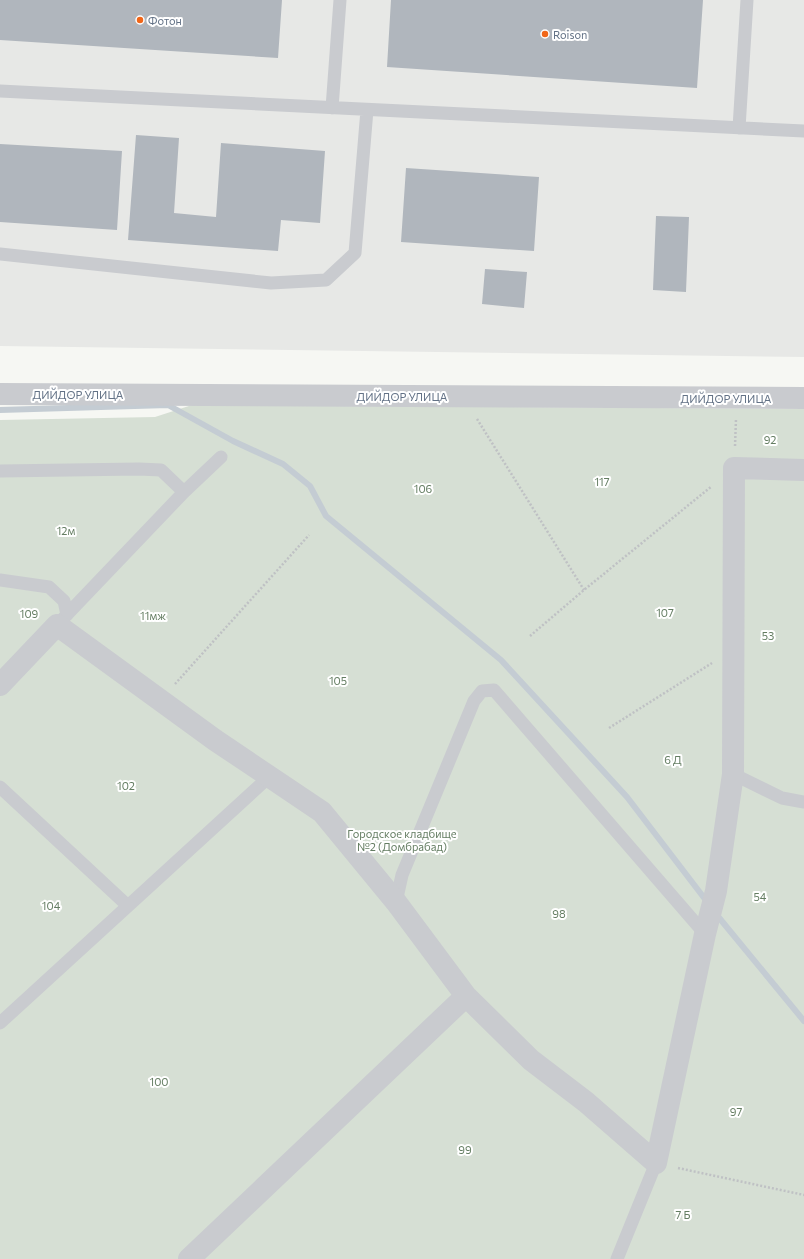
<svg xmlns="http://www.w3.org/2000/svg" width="804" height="1259" viewBox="0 0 804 1259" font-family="Commissioner,sans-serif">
<rect width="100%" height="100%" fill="#f6f7f3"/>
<!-- built -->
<path fill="#e7e8e6" d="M0,0H804V357L0,346Z"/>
<!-- green -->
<path fill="#d6dfd4" d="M192,405L804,409V1259H0V420L155,417Z"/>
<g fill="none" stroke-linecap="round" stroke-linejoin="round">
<!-- stream -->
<path stroke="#c4ccd3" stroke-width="6" d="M0,410L168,405L233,441L283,464L310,486L326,516L501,660L627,797L708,903
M716,914L804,1021"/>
</g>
<!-- building -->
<path fill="#b0b6bd" d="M0,0H282L278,58L0,40Z
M391,0H703L697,88L387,67Z
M136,135L179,138L174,213L216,217L221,143L325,151L320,223L281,220L278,251L128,240Z
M0,144L122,151L117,230L0,222Z
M406,168L539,177L534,251L401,242Z
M656,216L689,217L686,292L653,290Z
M485,269L527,272L524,308L482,304Z"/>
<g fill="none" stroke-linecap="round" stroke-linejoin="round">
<!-- path -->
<path stroke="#bfc1c4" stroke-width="2.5" stroke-dasharray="2 2" stroke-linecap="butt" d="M477,419L584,590
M735,446L736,419
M530,636L584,590L712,486
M175,684L309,535
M609,728L712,663
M678,1168L804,1195"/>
<!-- lane -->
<path stroke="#c9cbcf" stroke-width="13" d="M0,91L804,131
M332,108L340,0
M739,128L747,0
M0,254L271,283L326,280L355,253L367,110
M0,471L139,469L161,470L184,492
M0,580L49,587L64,601L67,615
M57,625L184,492L221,457
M733,774L782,798L804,802
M0,787L128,906
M396,902L402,875L474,701L482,691L494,690L705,934
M0,1023L269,777
M617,1259L656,1163"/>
<!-- street -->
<path stroke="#c9cbcf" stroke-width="22" d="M0,394L804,398
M0,685L57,625L215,740L322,812L396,902L466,996L531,1060L586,1102L656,1163L705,934L716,891L733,774L734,468L804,470
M189,1259L466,996"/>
</g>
<!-- markers -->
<g fill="#f16618" stroke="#fff" stroke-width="1.5">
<circle cx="140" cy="20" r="4"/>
<circle cx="545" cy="34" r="4"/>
</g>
<g text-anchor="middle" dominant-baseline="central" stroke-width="4" stroke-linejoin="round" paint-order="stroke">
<!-- poi labels -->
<g font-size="11" fill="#637286" stroke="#fff" text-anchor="start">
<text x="148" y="20">Фотон</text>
<text x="553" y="34">Roison</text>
</g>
<!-- street labels -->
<g font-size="11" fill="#637286" stroke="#fff">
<text x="78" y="394">ДИЙДОР УЛИЦА</text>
<text x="402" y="396">ДИЙДОР УЛИЦА</text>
<text x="726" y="398">ДИЙДОР УЛИЦА</text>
</g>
<!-- park labels -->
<g font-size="11" fill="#647d62" stroke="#fff">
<text x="770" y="439">92</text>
<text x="602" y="481">117</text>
<text x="423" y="488">106</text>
<text x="66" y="530">12м</text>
<text x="665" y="612">107</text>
<text x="29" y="613">109</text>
<text x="153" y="615">11мж</text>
<text x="768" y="635">53</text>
<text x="338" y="680">105</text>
<text x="673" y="759">6 Д</text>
<text x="126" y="785">102</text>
<text x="402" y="833">Городское кладбище<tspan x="402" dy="13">№2 (Домбрабад)</tspan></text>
<text x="760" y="896">54</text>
<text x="51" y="905">104</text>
<text x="559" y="913">98</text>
<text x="159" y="1081">100</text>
<text x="736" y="1111">97</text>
<text x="465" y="1149">99</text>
<text x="683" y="1214">7 Б</text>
</g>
</g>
</svg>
